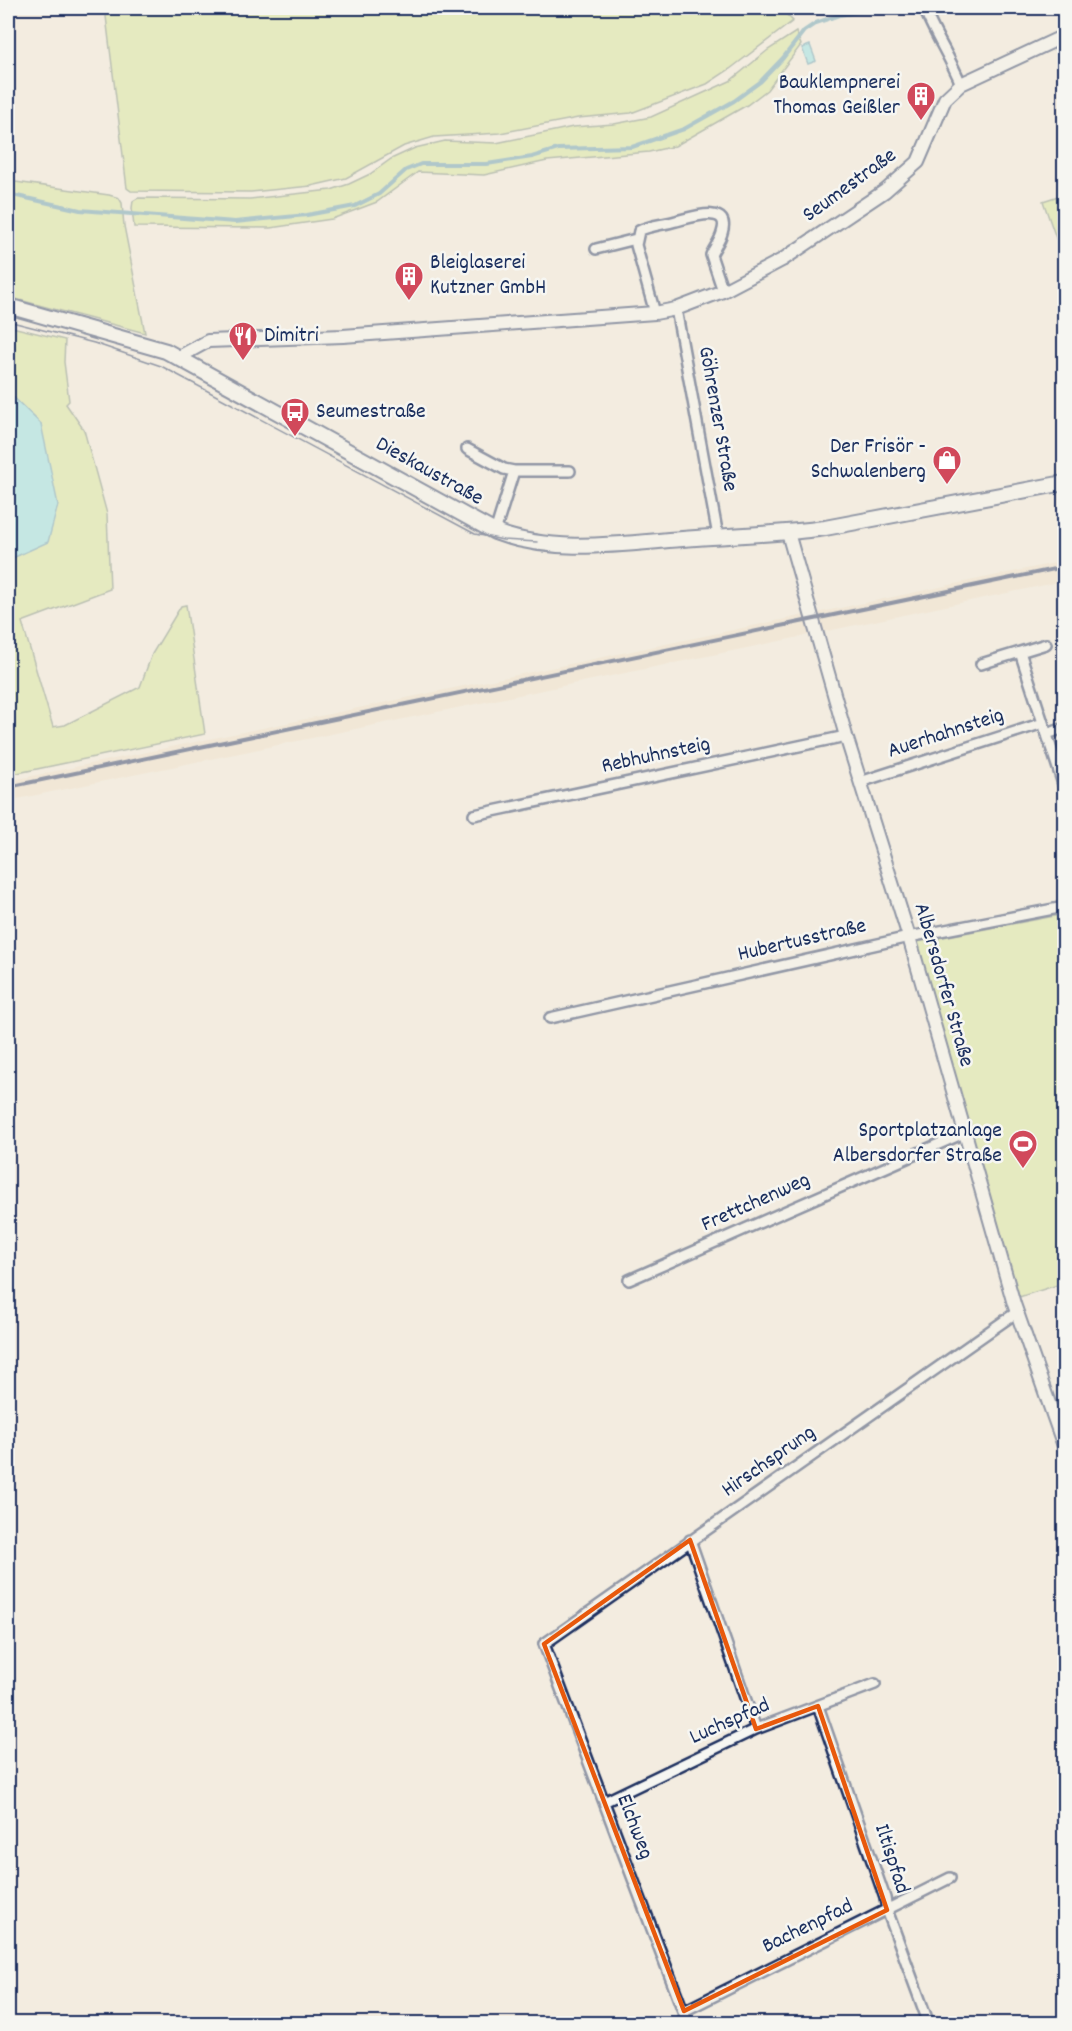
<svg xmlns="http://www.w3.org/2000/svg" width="1072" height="2031" viewBox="0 0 1072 2031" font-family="Dekko,sans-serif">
<rect width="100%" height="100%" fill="#f3ece0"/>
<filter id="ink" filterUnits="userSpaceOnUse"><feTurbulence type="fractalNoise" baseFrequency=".0167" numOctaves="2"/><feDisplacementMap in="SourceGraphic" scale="12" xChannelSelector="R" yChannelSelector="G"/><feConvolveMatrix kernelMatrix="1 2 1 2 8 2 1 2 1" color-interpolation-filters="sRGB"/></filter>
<g filter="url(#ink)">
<!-- built -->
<path fill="#f0e0cb" d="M1064,561V581L823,632L816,613Z
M804,615L809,635L8,801V781Z"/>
<!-- green -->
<path fill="#d6e69a" stroke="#788a7c" stroke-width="1.5" d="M105,8H780L793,21L730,69L707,84L631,113L578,118L500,133L434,137L404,146L346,178L311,186L251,192L131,191L127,188Z
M796,32L801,45L767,90L747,105L675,146L649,152L547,161L484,175L418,172L377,202L332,219L270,228L134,227L132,208L133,201L138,198L250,199L331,190L349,184L370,174L391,159L415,148L445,141L496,143L573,127L614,124L651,117L730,81L768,50Z
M8,181L109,195L119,198L122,203L124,226L145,333L8,297Z
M1064,194V261L1043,201Z
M8,326L65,340L64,362L69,401L66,404L84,430L107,514L110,589L22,622L53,727L65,725L140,687L152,654L181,606L186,605L205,734L8,775V560L48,541L41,424L8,392Z
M1060,915L1064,929V1283L1019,1297L917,942Z"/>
<!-- water -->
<path fill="#8fe1e7" stroke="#619ab0" stroke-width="1.5" d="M810,45L816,61L808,64L802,48Z
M8,392L41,424L58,505L48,542L8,560Z"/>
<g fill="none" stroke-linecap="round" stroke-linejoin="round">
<!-- stream -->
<path stroke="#619ab0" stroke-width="4" d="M8,194L80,210L235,222L307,215L355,206L379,194L406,170L421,164H487L532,157L558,149L632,147L684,129L734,101L760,82L783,58L804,31L816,23L839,15L884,8"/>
<!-- minor casing -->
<g stroke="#1b2f5e" stroke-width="14">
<path id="minor" d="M924,8C934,34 950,57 961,84
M596,249L636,239
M676,309L718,536
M655,313L636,245L639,231C650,225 663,225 676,221C689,218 732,203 722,233C720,241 714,248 711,255L723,291
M467,449L504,469L514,471H570
M495,532L514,471
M1020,652L1064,787
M981,664L1046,644
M1047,734L1064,728
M860,782L1043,723
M474,815L846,736
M550,1018L909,937L1064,907
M629,1280L964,1133
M690,1540L756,1729
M818,1706L885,1898L887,1910L929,2024
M604,1802L756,1729L875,1684
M684,2011L950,1878
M688,2024L544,1644L1017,1312"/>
</g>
<!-- tertiary casing -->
<g stroke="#1b2f5e" stroke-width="16">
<path id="tertiary" d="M179,357L208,341L343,336L655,313L676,309L723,291L782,260L885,191L918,162L945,99L961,84L1064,36
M788,533L846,736L909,937L1014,1304L1064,1446"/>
</g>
<!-- secondary casing -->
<g stroke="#1b2f5e" stroke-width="18">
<path id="secondary" d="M8,306L166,351L495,532C558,556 631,542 696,538C739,535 782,534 825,528L1064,483"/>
</g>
<!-- minor -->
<use href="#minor" stroke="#f6f6f2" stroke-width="9"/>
<!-- tertiary -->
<use href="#tertiary" stroke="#f6f6f2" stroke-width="12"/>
<!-- secondary -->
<use href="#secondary" stroke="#f6f6f2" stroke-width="14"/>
<!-- tram -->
<path stroke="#1b2f5e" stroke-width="1.5" d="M8,321L94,343L161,366L475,534L503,540L537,542"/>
<!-- rail -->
<path stroke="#1b2f5e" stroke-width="4" d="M8,787L1064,567"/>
</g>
</g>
<!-- marked area -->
<path d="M0 0H1072V2031H0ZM690,1540L756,1729L818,1706L887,1910L684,2011L544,1644Z" fill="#f3ece0" fill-opacity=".55" fill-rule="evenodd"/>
<path fill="none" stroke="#e8590c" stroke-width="4.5" stroke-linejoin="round" d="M690,1540L756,1729L818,1706L887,1910L684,2011L544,1644Z"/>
<!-- icons -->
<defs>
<g id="building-pin" transform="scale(1.5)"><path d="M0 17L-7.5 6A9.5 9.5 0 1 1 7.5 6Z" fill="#d1495b" stroke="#f6f6f2"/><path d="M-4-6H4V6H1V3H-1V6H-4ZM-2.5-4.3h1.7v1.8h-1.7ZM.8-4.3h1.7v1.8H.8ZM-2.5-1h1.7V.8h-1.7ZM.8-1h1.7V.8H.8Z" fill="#fff"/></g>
<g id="restaurant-pin" transform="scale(1.5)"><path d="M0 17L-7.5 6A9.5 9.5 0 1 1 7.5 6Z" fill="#d1495b" stroke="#f6f6f2"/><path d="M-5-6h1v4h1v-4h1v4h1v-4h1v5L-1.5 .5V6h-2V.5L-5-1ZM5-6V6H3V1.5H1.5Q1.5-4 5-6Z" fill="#fff"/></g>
<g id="bus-pin" transform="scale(1.5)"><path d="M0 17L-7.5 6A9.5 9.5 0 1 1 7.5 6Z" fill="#d1495b" stroke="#f6f6f2"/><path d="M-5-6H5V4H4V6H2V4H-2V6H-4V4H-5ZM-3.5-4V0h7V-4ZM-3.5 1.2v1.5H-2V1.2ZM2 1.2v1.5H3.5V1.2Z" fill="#fff"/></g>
<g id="shop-pin" transform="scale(1.5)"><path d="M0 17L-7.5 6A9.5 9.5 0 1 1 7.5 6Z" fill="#d1495b" stroke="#f6f6f2"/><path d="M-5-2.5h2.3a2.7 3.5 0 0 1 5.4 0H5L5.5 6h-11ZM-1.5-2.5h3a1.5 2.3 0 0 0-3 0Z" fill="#fff"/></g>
<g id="stadium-pin" transform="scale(1.5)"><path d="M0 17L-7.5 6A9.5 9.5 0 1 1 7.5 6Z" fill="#d1495b" stroke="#f6f6f2"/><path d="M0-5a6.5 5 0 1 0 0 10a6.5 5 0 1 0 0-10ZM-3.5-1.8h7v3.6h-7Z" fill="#fff"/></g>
</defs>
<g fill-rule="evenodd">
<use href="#building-pin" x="921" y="96"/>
<use href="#building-pin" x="409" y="276"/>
<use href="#restaurant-pin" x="243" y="336"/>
<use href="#bus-pin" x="295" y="412"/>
<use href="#shop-pin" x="947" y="460"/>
<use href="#stadium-pin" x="1023" y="1144"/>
</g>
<g text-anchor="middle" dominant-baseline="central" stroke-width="5" stroke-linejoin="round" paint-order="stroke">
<!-- poi labels -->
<g font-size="22" fill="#1b2f5e" stroke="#f6f6f2" text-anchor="end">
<text x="900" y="83">Bauklempnerei<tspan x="900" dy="25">Thomas Geißler</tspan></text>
<text x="430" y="263" text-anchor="start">Bleiglaserei<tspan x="430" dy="25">Kutzner GmbH</tspan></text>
<text x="264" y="336" text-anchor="start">Dimitri</text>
<text x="316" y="412" text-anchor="start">Seumestraße</text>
<text x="926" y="447">Der Frisör -<tspan x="926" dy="25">Schwalenberg</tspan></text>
<text x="1002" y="1131">Sportplatzanlage<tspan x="1002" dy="25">Albersdorfer Straße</tspan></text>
</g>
<!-- street labels -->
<g font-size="22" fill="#1b2f5e" stroke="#f6f6f2">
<text transform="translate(850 186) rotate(-36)">Seumestraße</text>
<text transform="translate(717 419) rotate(80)">Göhrenzer Straße</text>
<text transform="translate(429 472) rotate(29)">Dieskaustraße</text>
<text transform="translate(946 734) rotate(-18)">Auerhahnsteig</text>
<text transform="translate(656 756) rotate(-12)">Rebhuhnsteig</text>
<text transform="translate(802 941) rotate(-13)">Hubertusstraße</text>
<text transform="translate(943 985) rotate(74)">Albersdorfer Straße</text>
<text transform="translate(756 1203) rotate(-24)">Frettchenweg</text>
<text transform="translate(769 1462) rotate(-35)">Hirschsprung</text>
<text transform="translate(730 1722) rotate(-24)">Luchspfad</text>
<text transform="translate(634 1827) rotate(69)">Elchweg</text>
<text transform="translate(891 1859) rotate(72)">Iltispfad</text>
<text transform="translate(808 1927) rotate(-26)">Bachenpfad</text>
</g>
</g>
<!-- margin -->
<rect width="1072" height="2031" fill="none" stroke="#f6f6f2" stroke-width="30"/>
<rect x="15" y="15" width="1042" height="2001" fill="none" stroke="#1b2f5e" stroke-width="2" filter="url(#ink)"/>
</svg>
